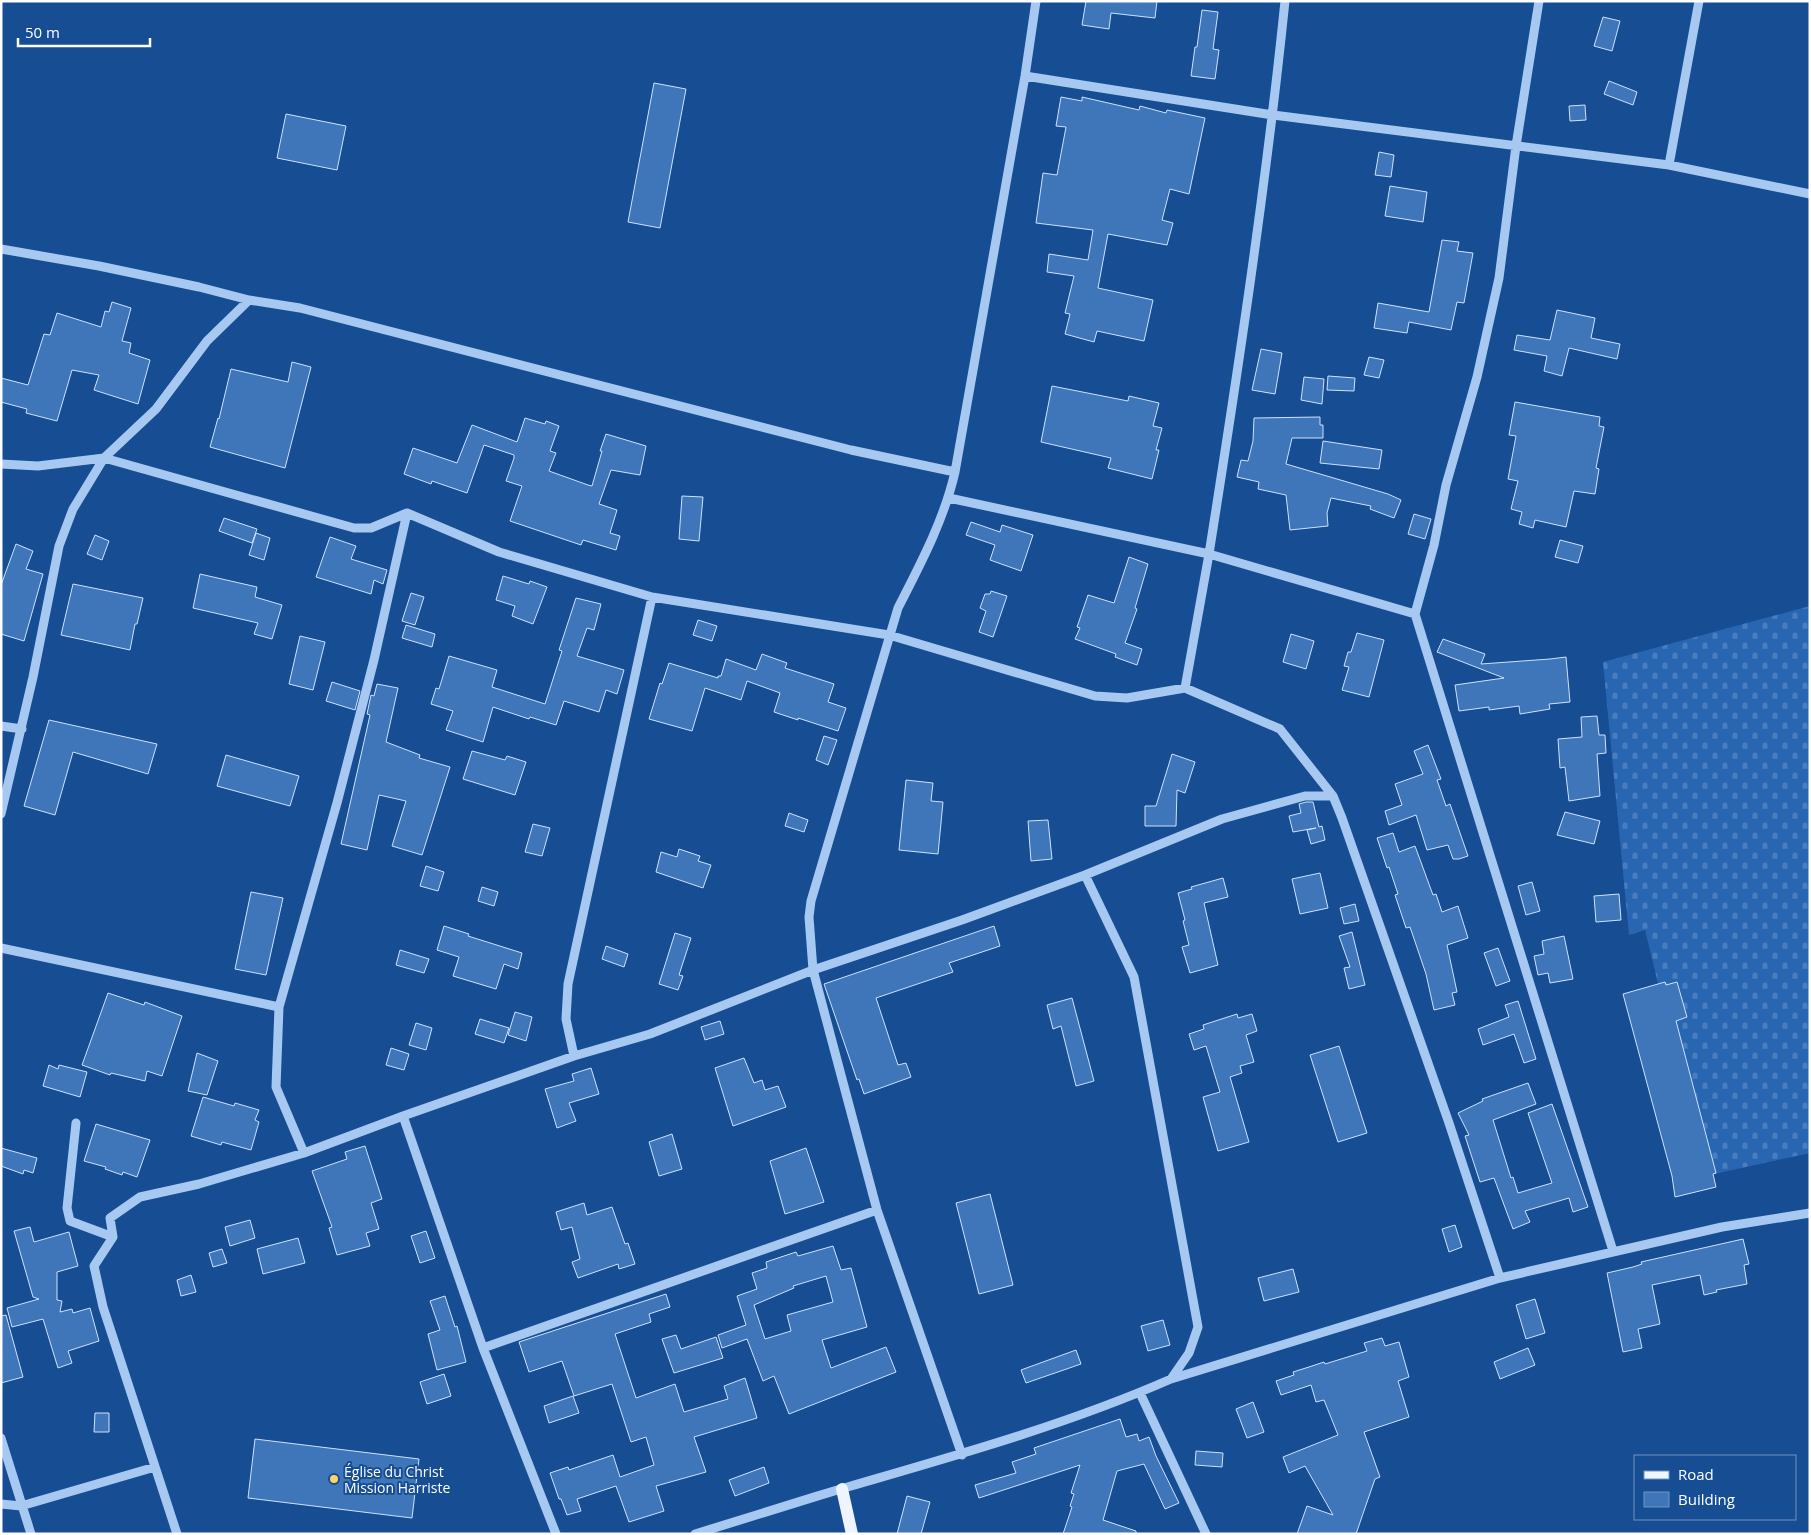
<svg xmlns="http://www.w3.org/2000/svg" width="1811" height="1535" viewBox="0 0 1811 1535" font-family="'Open Sans',sans-serif">
<defs>
<pattern id="cemetery-stones" width="16" height="16" patternUnits="userSpaceOnUse" patternTransform="scale(1.25)"><rect width="16" height="16" fill="#2966b2"/><path d="M2 7V4a2 2 0 0 1 4 0v3zM10 15v-3a2 2 0 0 1 4 0v3z" fill="#497dbe"/></pattern>
</defs>
<rect width="100%" height="100%" fill="#164d93"/>
<!-- cemetery -->
<path fill="url(#cemetery-stones)" d="M1810,606V1153L1705,1176L1645,930L1629,935L1603,662Z"/>
<!-- building -->
<path fill="#3f76ba" stroke="#cde2fc" fill-rule="evenodd" d="M1086,1H1157L1155,18L1111,13L1109,29L1082,25Z
M1202,10L1218,12L1213,49L1219,50L1215,79L1191,76L1195,47H1197Z
M1603,17L1620,21L1612,51L1594,46Z
M1609,81L1637,92L1633,105L1604,94Z
M654,83L686,89L660,228L628,222Z
M1061,97L1082,101V97L1139,110L1140,106L1166,113L1167,110L1205,118L1189,194L1170,189L1162,220L1173,223L1167,245L1108,234L1098,288L1153,300L1144,341L1097,331L1094,342L1065,334L1070,314L1065,313L1074,276L1047,272L1049,254L1088,260L1093,230L1036,223L1043,173L1057,175L1066,127L1056,126Z
M1585,105L1586,120L1570,121L1569,106Z
M286,114L346,126L337,170L277,158Z
M1379,152L1394,155L1391,177L1375,175Z
M1390,186L1427,192L1423,222L1385,216Z
M1442,240L1459,242L1457,251L1473,253L1464,303L1457,302L1451,330L1409,322L1407,333L1374,328L1378,303L1429,312Z
M112,302L131,308L122,341L131,343L129,353L150,360L138,404L94,390L99,375L72,370L57,421L26,413L27,409L1,402V378L28,385L44,334L50,335L57,313L101,327L105,311L109,312Z
M1557,310L1595,318L1591,338L1620,344L1617,359L1569,348L1562,376L1544,371L1547,356L1514,350L1517,335L1550,340Z
M1261,349L1282,353L1275,394L1252,390Z
M1369,357L1384,360L1379,378L1364,375Z
M292,362L311,367L285,468L210,447L218,418L219,419L231,369L288,382Z
M1328,376L1355,378L1354,391L1327,390Z
M1304,377L1324,379L1322,404L1301,400Z
M1052,386L1128,401L1129,396L1159,403L1153,426L1162,428L1156,450H1159L1152,479L1108,468L1111,458L1041,442Z
M1515,402L1600,417L1599,426L1604,427L1596,468L1599,469L1595,494L1574,491L1566,527L1535,520L1533,528L1519,524L1522,512L1511,509L1518,481L1508,479L1516,436L1509,435Z
M1320,417V425H1323V438H1292L1286,464L1388,494L1401,500L1394,518L1370,509L1371,506L1331,498L1327,513L1328,526L1290,530L1286,495L1258,489L1259,482L1237,477L1241,460L1248,461L1253,441L1254,418Z
M525,418L545,424L546,421L559,426L550,451L556,453L549,471L588,485L592,486L602,451H600L606,434L646,446L640,475L611,470L599,504L617,510L610,533L620,536L616,550L583,540L581,545L510,521L522,486L506,481L514,458V455L484,445L467,493L432,481L431,484L404,474L413,448L457,463L472,425L517,442Z
M1323,441L1382,450L1379,469L1320,463Z
M682,496L703,497L699,541L679,539Z
M1414,514L1431,519L1425,539L1408,534Z
M224,518L257,529L252,543L219,531Z
M971,522L1000,532L1002,525L1033,535L1021,571L990,560L995,545L966,535Z
M256,533L270,538L264,560L249,555Z
M95,535L109,541L102,560L87,554Z
M330,537L356,546L351,559L387,570L383,584L374,580L371,594L316,577Z
M1560,540L1583,546L1578,563L1555,557Z
M16,544L33,551L26,569L43,574L24,641L1,634V585Z
M1129,557L1148,564L1135,608L1137,609L1125,643L1142,649L1137,665L1115,657L1116,654L1075,639L1080,628L1077,627L1088,595L1114,603Z
M200,574L257,587L255,597L282,605L272,639L254,634L258,623L193,608Z
M503,576L529,584L530,581L547,587L533,624L512,616L515,606L496,600Z
M73,584L143,598L137,624H135L130,650L61,635Z
M991,591L1007,596L993,637L979,632L986,611L980,608L985,594H990Z
M411,593L424,597L415,625L402,621Z
M576,598L601,604L594,630L587,628L577,656L624,670L617,694L606,690L599,712L564,701L556,725L530,717L529,719L493,707L483,742L446,730L453,711L431,704L436,688L439,689L449,656L497,670L492,687L545,704L562,651L559,650Z
M698,620L717,626L712,641L693,635Z
M406,625L435,634L432,647L402,638Z
M1357,633L1384,640L1369,697L1342,690L1349,667L1344,666L1348,652H1351Z
M1291,634L1314,641L1306,669L1283,662Z
M300,636L325,642L313,690L289,684Z
M1443,639L1485,654L1481,664L1550,659L1566,657L1570,702L1549,704L1550,709L1520,714L1519,706L1489,710V707L1459,711L1455,685L1504,678L1437,652Z
M762,654L787,663L785,668L834,684L828,702L846,708L838,731L798,718V720L774,712L780,693L747,681L741,700L705,688L692,731L649,719L660,683L662,684L669,663L718,678V676H721L726,659L756,670Z
M332,682L360,691L355,710L326,701Z
M377,684L398,688L386,742L420,755L419,758L450,767L422,855L392,846L406,801L379,795L367,850L341,844L370,715L367,714L371,695L374,696Z
M1597,716L1599,735H1605L1606,753L1597,754L1600,796L1569,801L1565,767L1560,768L1558,739L1582,737L1581,717Z
M49,720L157,744L148,774L73,752L55,815L24,806Z
M824,736L837,740L828,765L816,760Z
M1428,745L1441,779L1437,780L1446,806L1450,804L1468,856L1459,859H1453L1448,845L1427,850L1416,815L1389,825L1385,811L1402,805L1395,784L1423,774L1414,751Z
M472,751L505,760L507,756L526,762L515,795L463,779Z
M1172,754L1195,762L1185,793L1177,790L1176,826H1145V806H1156Z
M226,755L299,776L290,806L217,786Z
M906,780L933,783L931,801L943,802L938,854L899,850Z
M1306,802H1313L1319,827L1322,826L1325,840L1311,844L1307,830L1316,828L1293,832L1289,816L1301,813L1299,804Z
M1565,812L1600,821L1594,844L1557,835Z
M789,813L808,820L804,832L785,826Z
M1048,820L1052,859L1031,861L1028,821Z
M533,824L550,828L542,856L525,852Z
M1393,833L1399,852L1415,846L1433,895L1436,894L1442,912L1458,906L1468,938L1447,945L1457,992L1452,993L1455,1005L1434,1010L1426,974L1410,927L1406,928L1395,895L1398,894L1389,867L1387,868L1377,838Z
M679,849L700,856L698,861L711,865L703,888L656,872L661,852L677,857Z
M426,866L444,872L438,891L420,886Z
M1320,873L1328,908L1300,914L1292,879Z
M1223,878L1228,897L1204,903L1218,965L1190,973L1182,947L1189,945L1183,921L1185,920L1178,893L1192,889L1191,887Z
M1532,882L1540,911L1526,915L1518,886Z
M482,887L498,892L494,906L478,901Z
M251,892L283,898L266,975L235,969Z
M1619,894L1621,920L1596,922L1594,896Z
M1355,904L1359,921L1344,924L1340,908Z
M444,926L469,934L468,936L522,953L518,969L504,964L496,989L453,976L459,957L437,950Z
M994,926L1000,946L949,963L953,972L876,998L898,1065L906,1063L911,1077L864,1094L859,1079L857,1080L824,984Z
M1352,932L1365,985L1349,989L1344,968L1350,967L1339,936Z
M675,933L691,938L679,975L683,976L678,990L659,984Z
M1564,936L1573,979L1550,983L1548,973L1538,975L1534,956L1544,954L1542,941Z
M606,946L628,954L624,967L602,959Z
M1498,948L1510,981L1496,986L1484,953Z
M400,950L429,959L424,973L396,965Z
M1665,982L1666,985L1677,982L1687,1017L1676,1021L1716,1173L1713,1174L1716,1187L1675,1197L1672,1176L1623,994Z
M108,993L144,1005L145,1002L182,1016L162,1076L147,1071L145,1081L111,1073L110,1075L82,1065Z
M1072,998L1094,1081L1076,1086L1061,1026L1053,1029L1047,1005Z
M1518,1001L1536,1059L1524,1063L1514,1034L1483,1045L1478,1029L1509,1017L1505,1005Z
M515,1012L532,1017L526,1041L508,1035Z
M1237,1014L1238,1018L1252,1014L1257,1031L1246,1035L1254,1062L1240,1066L1242,1073L1230,1077L1249,1142L1218,1151L1203,1097L1220,1092L1206,1046L1194,1050L1189,1034L1204,1029L1203,1025Z
M480,1019L509,1028L504,1043L475,1034Z
M720,1021L724,1034L705,1040L701,1027Z
M416,1023L432,1028L426,1050L409,1045Z
M1339,1046L1367,1133L1338,1142L1310,1055Z
M391,1048L409,1054L404,1070L386,1065Z
M197,1053L218,1061L207,1095L188,1091Z
M744,1058L754,1083L762,1080L765,1090L778,1086L786,1107L733,1126L715,1068Z
M49,1065L58,1069L59,1065L87,1072L80,1097L43,1086Z
M591,1068L599,1094L569,1103L576,1121L557,1128L545,1089L574,1081L572,1074Z
M1528,1083L1536,1104L1493,1120L1511,1178L1513,1177L1518,1193L1552,1183L1528,1113L1552,1104L1588,1207L1573,1212L1569,1198L1525,1211L1530,1222L1513,1229L1494,1178L1480,1182L1465,1136L1469,1135L1458,1113L1483,1101L1482,1099Z
M203,1097L234,1106L235,1103L259,1110L255,1120L259,1122L251,1150L222,1142L221,1145L191,1136Z
M96,1124L150,1140L137,1177L123,1172L122,1175L105,1169L106,1167L84,1161Z
M672,1134L682,1169L659,1176L649,1142Z
M365,1146L382,1199L371,1203L379,1229L366,1233L370,1246L337,1255L329,1228L332,1227L312,1171L347,1159L345,1152Z
M1,1148L37,1158L33,1173L24,1170L23,1174L1,1166Z
M806,1148L824,1202L785,1214L770,1161Z
M990,1194L1013,1285L979,1294L956,1203Z
M584,1203L587,1215L612,1207L625,1244L628,1243L635,1264L619,1269L618,1264L578,1278L572,1262L580,1259L572,1227L561,1230L556,1212Z
M250,1220L255,1238L230,1246L225,1227Z
M1455,1225L1462,1247L1449,1252L1442,1229Z
M30,1227L34,1242L69,1232L78,1266L57,1272V1300L62,1301L60,1312L72,1309L73,1313L90,1308L99,1341L68,1351L72,1363L58,1368L43,1319L12,1327L7,1308L39,1299L33,1297L14,1231Z
M426,1231L435,1258L420,1263L411,1236Z
M298,1238L305,1263L263,1274L257,1249Z
M1743,1239L1749,1264L1744,1265L1747,1284L1716,1290L1717,1292L1704,1295L1700,1275L1652,1285L1660,1324L1638,1329L1642,1348L1623,1352L1607,1273L1633,1267L1642,1264L1641,1262Z
M833,1246L841,1270L851,1268L867,1327L822,1340L831,1368L886,1347L896,1372L789,1414L774,1376L763,1381L747,1339L722,1348L718,1335L746,1325L737,1296L757,1289L752,1273L767,1268L766,1262L796,1252L798,1256ZM826,1276L833,1302L787,1315L791,1331L765,1339L754,1305L794,1288L793,1286Z
M222,1249L227,1263L213,1267L209,1253Z
M1293,1269L1299,1292L1264,1301L1258,1278Z
M191,1275L196,1292L181,1296L177,1280Z
M666,1294L670,1307L649,1314L651,1322L615,1334L636,1398L675,1384L684,1412L728,1399L724,1386L745,1378L757,1418L694,1437L706,1472L656,1486L664,1511L629,1522L616,1486L577,1499L581,1511L567,1515L561,1499H559L550,1473L568,1467L569,1470L613,1455L620,1477L654,1465L646,1437L631,1442L612,1384L574,1396L562,1361L529,1372L519,1342Z
M445,1296L455,1327L457,1326L466,1362L437,1370L428,1334L440,1330L430,1301Z
M1535,1299L1545,1333L1526,1339L1516,1305Z
M6,1315L23,1377L1,1383V1316Z
M1163,1320L1170,1345L1148,1351L1141,1326Z
M676,1335L681,1349L716,1337L723,1358L674,1373L662,1339Z
M1382,1338L1385,1346L1399,1342L1409,1377L1398,1381L1409,1417L1364,1432L1380,1477L1375,1479L1356,1534H1297L1307,1506L1333,1515L1305,1466L1289,1473L1283,1457L1338,1435L1324,1400L1316,1402L1311,1385L1281,1395L1276,1381L1294,1375L1293,1372L1309,1367L1324,1362L1325,1364L1367,1351L1364,1343Z
M1528,1348L1535,1365L1500,1379L1494,1362Z
M1076,1350L1081,1364L1026,1383L1021,1370Z
M444,1374L451,1396L427,1404L420,1382Z
M573,1396L579,1413L549,1423L544,1406Z
M1253,1402L1264,1432L1247,1438L1236,1409Z
M95,1413H109V1432H94Z
M1120,1419L1126,1437L1137,1434L1139,1441L1149,1437L1156,1456L1179,1503L1165,1509L1144,1464L1117,1471L1103,1520L1136,1531V1534H1063L1072,1507L1070,1506L1074,1494L1071,1493L1080,1465L979,1498L975,1485L1016,1473L1012,1462L1036,1454L1034,1448Z
M255,1439L419,1459L412,1518L248,1498Z
M1196,1451L1223,1453L1222,1467L1195,1465Z
M764,1467L769,1483L735,1496L729,1480Z
M907,1496L930,1502L921,1534H897Z"/>
<g fill="none" stroke-linecap="round" stroke-linejoin="round">
<!-- minor -->
<path stroke="#a6c8f1" stroke-width="9" d="M1285,1C1266,186 1238,371 1209,554L1415,614
M1539,1L1516,146L1499,278L1477,377L1446,485L1434,545L1415,614L1613,1251
M1025,76L1273,115L1669,165L1810,194
M1669,165L1699,1
M1,249L99,266L199,287L249,300L300,308L851,450L955,472
M1,464L38,466L104,458L354,528H371L407,513L499,552L652,597L889,635L1095,696L1127,698L1185,688L1280,729L1333,796
M949,498L1209,554L1185,688
M1,726L22,729
M1,814L33,677L59,546L73,509L104,458L156,409L207,341L249,300
M1085,875L1134,977L1198,1327L1189,1353L1171,1379
M1,948L279,1007
M574,1056L566,1019L568,984L652,597
M403,1116L483,1348L556,1534
M76,1123L67,1208L70,1221L113,1237
M304,1153L276,1087L279,1007L337,803L374,660L407,513
M483,1348L877,1210
M1140,1393L1206,1534
M1,1438L31,1534
M962,1455L877,1210L813,970L809,917L811,901L898,608C920,565 944,520 955,472L1025,76L1036,1
M1,1504L21,1506L155,1467
M177,1534L103,1307L94,1266L113,1237L110,1218L140,1197L199,1184L304,1153L403,1116L574,1056L650,1034L813,970L962,920L1085,875L1222,819L1305,796H1333L1342,818L1449,1123L1500,1278
M695,1534C744,1519 794,1503 844,1488C954,1456 1066,1425 1171,1379L1500,1278L1722,1227L1810,1213"/>
<!-- major -->
<path stroke="#eff5ff" stroke-width="12" d="M842,1489L852,1534"/>
</g>
<!-- markers -->
<circle fill="#ffd365" stroke="#164d93" stroke-width="2" cx="334" cy="1479" r="5"/>
<g text-anchor="middle" dominant-baseline="central" stroke-width="4" stroke-linejoin="round" paint-order="stroke">
<!-- poi labels -->
<g font-size="14" fill="#fff" stroke="#164d93" text-anchor="start">
<text x="344" y="1471">Église du Christ<tspan x="344" dy="16">Mission Harriste</tspan></text>
</g>
</g>
<!-- border -->
<rect width="1811" height="1535" fill="none" stroke="#ffffff" stroke-width="5"/>
<!-- legend -->
<rect x="1634" y="1455" width="162" height="65" fill="#164d93" stroke="#7394be"/>
<rect x="1644" y="1471" width="25" height="8" fill="#eff5ff" stroke="#7394be"/>
<text x="1678" y="1480" font-size="15" fill="#ffffff">Road</text>
<rect x="1644" y="1492" width="25" height="15" fill="#3f76ba" stroke="#7394be"/>
<text x="1678" y="1505" font-size="15" fill="#ffffff">Building</text>
<!-- scale -->
<path d="M18 38v8h132v-8" fill="none" stroke="#ffffff" stroke-width="2.5"/>
<text x="25" y="38" font-size="15" fill="#ffffff" stroke="#164d93" stroke-width="4" paint-order="stroke">50 m</text>
</svg>
